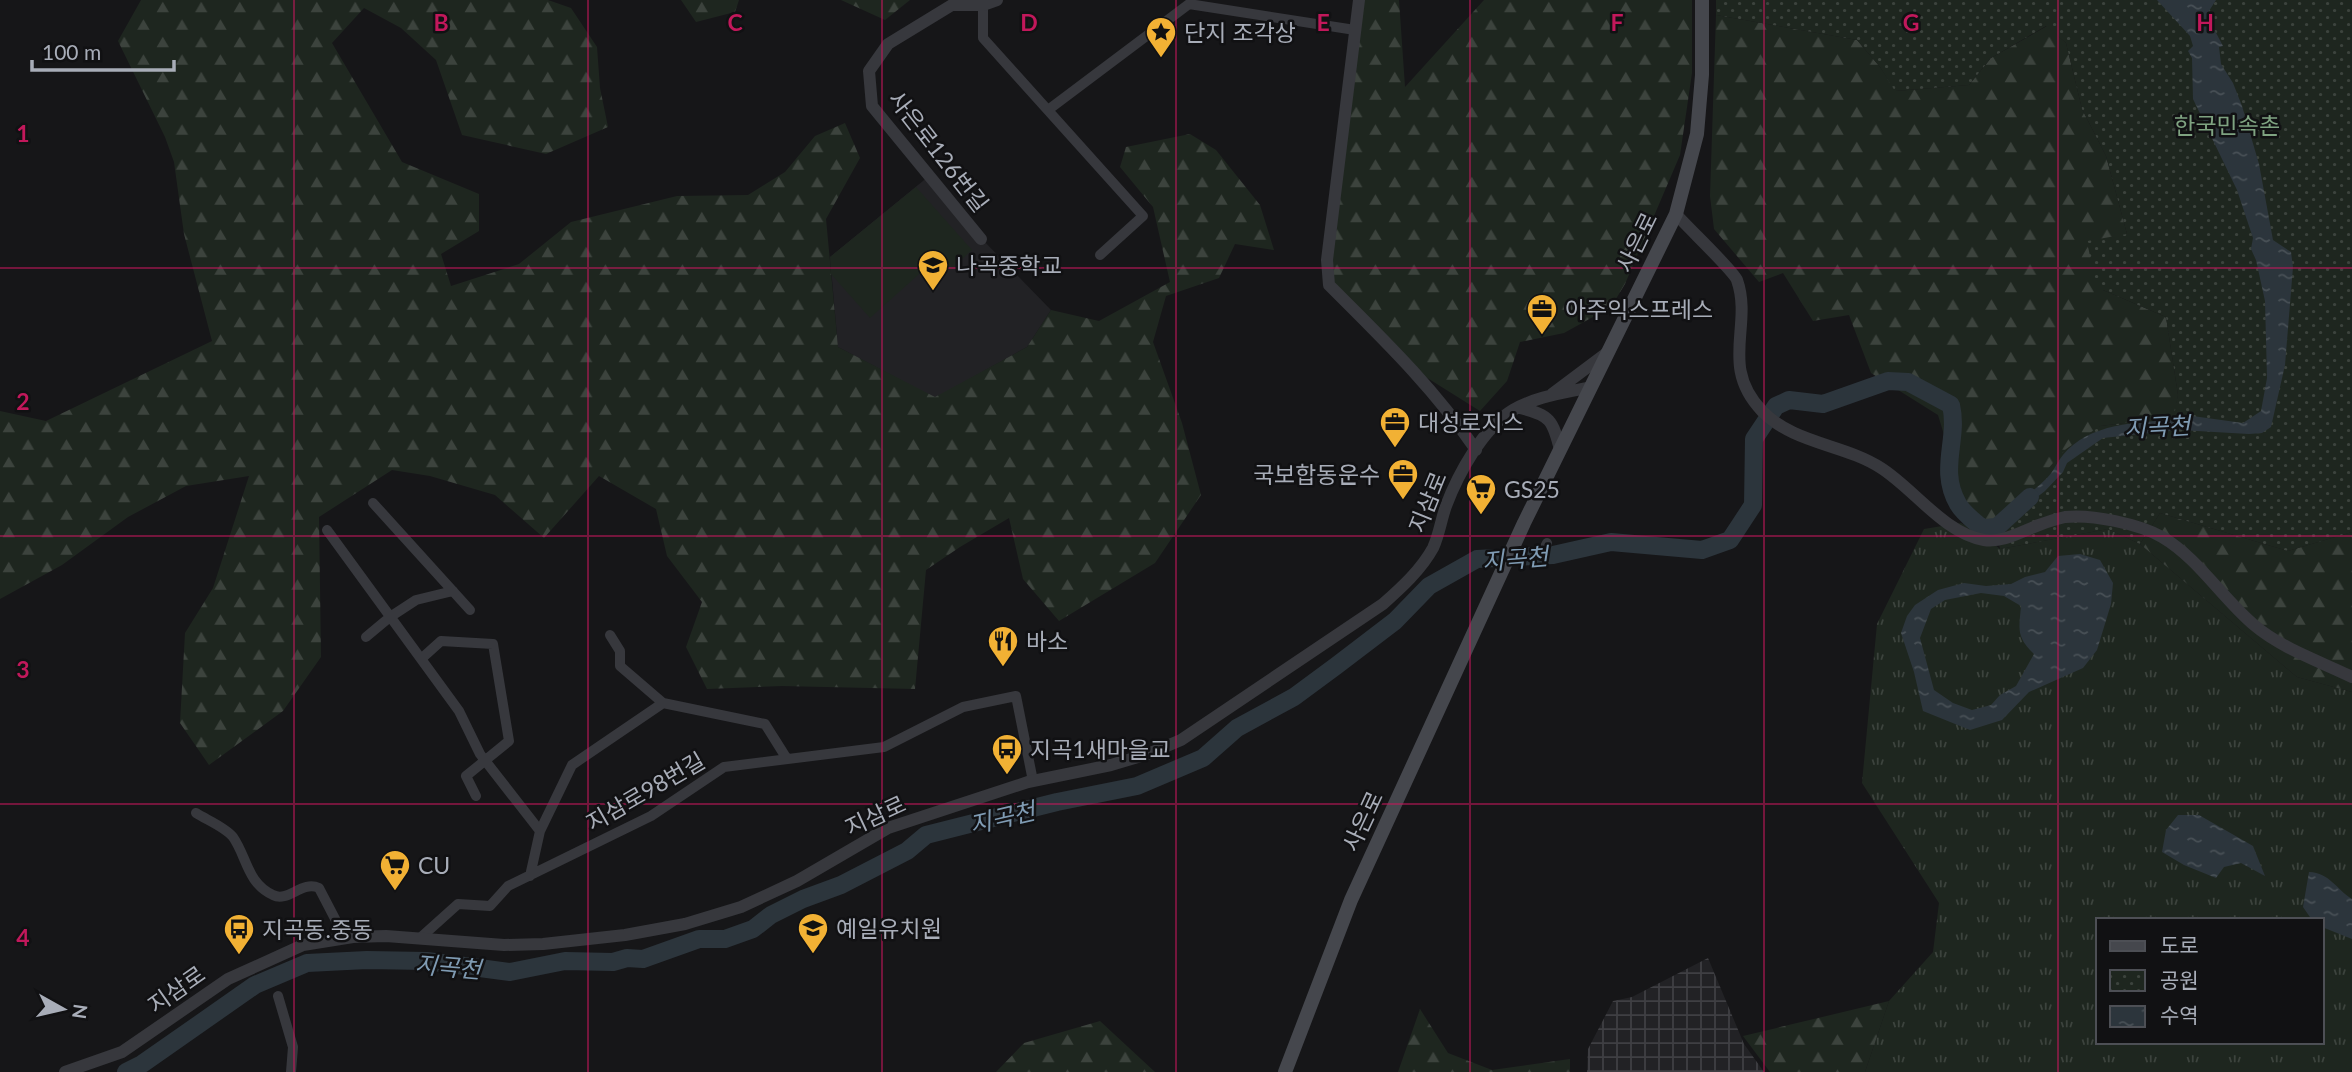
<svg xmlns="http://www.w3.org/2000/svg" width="2352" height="1072" viewBox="0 0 2352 1072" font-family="Lato,'Noto Sans KR',sans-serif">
<defs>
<pattern id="industrial-grid" width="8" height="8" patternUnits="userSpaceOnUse" patternTransform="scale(1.75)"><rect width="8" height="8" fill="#222225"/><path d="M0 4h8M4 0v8" fill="none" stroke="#3f3f43"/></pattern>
<pattern id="grass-tufts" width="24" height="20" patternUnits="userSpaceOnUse" patternTransform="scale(1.75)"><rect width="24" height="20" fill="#1e261f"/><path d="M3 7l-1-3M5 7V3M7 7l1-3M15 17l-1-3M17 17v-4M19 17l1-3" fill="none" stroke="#3c433d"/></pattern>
<pattern id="forest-firs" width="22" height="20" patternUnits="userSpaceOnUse" patternTransform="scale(1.75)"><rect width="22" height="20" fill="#1e261f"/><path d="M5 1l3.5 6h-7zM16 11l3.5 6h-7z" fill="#3c433d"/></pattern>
<pattern id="park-dots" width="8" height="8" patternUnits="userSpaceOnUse" patternTransform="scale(1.75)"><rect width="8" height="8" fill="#1e261f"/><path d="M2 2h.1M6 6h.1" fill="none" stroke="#3c433d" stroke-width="1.8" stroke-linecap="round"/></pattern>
<pattern id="water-ripples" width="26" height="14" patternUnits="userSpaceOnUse" patternTransform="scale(1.75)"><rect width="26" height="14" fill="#2c353c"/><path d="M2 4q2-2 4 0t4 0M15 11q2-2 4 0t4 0" fill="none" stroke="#485056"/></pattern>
</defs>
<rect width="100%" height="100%" fill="#161618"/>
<!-- built -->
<path fill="#222225" d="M929,176L982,239L1051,310L1027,347L935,398L838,347L830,257Z"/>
<!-- industrial -->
<path fill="url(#industrial-grid)" d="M1708,958L1744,1044L1764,1072H1587L1588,1049L1613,1001L1632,997Z"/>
<!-- grass -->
<path fill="url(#grass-tufts)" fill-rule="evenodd" d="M1961,523L1983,535L2000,549L2108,529L2140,544L2297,677L2352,692V1072H1865L1889,1001L1933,952L1939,903L1862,783L1877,624L1924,529ZM2098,920H2322V1042H2098Z"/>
<!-- forest -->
<path fill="url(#forest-firs)" d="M141,0H548L571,8L597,47L600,88L608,127L546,154L462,135L436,60L401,28L364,8L332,43L402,162L479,194V231L441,254L451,286L519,264L571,222L677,196L748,195L785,172L815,136L845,123L860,158L826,219L838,347L935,397L1027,347L1051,310L1099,321L1170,282L1153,207L1120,167L1126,147L1190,134L1216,150L1260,205L1274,250L1235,244L1219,278L1166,296L1153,342L1182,423L1201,495L1155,563L1059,621L1023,579L1009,518L960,547L926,570L915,689L782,686L707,689L686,647L702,602L667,556L656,509L599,476L544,538L495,495L430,476L392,470L319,517L321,657L283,711L209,765L180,723L185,633L213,588L249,476L186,486L128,517L62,565L0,599V411L46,421L212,341L184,234L174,162L165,137L118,41Z
M681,0H739L735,12L696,22Z
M841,0H910L885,20Z
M1360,0H1399L1405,87L1484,0H1692V73L1680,155L1625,284L1611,307L1564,333L1520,342L1507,381L1480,411L1413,369L1329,285Z
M1716,15L1857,40L1880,67L1896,91L1969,85L1991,58L2047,26L2066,43L2082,109L2106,156L2127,234L2103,290L2166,317L2178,395L2174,417L2100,426L2046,483L1997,527L1969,516L1938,415L1871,373L1849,315L1813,321L1783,273L1759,282L1714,229L1710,196Z
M2160,513L2288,551L2352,532V692L2297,677L2140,544Z
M1889,1001L1865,1072H1770L1743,1036Z
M1420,1009L1448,1053L1492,1070L1570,1059V1072H1398Z
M1100,1021L1155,1072H996L1024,1043Z"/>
<!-- park -->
<path fill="url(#park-dots)" d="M1716,0H2352V532L2288,551L2160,513L2140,544L2108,529L2000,549L1997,533L2013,521L2026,494L2053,463L2066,449L2100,426L2173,417L2178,395L2166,317L2103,290L2094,277L2087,241L2127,234L2106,156L2082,109L2066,43L2046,26L1991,58L1969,85L1895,91L1880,67L1857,40L1716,15Z"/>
<!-- pitch -->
<path fill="#1e261f" d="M916,187L972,250L951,269L927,267L870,318L831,274L830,257Z"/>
<!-- water -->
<path fill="url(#water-ripples)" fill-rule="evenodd" d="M2157,0H2216L2209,11L2214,29L2223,46L2219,47L2221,64L2233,83L2242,106L2259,164L2273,240L2291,252L2293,267L2285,365L2271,427L2262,433L2249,434L2180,430L2103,438L2067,463L2063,472L2045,491L2010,518C2019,500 2034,491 2047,478C2054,471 2057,462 2063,455C2089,423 2138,422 2175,420L2185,415L2243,423L2261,411L2267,378L2265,301L2256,260L2251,249L2253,238L2237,190L2193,99L2192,58L2188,51L2193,46L2190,36Z
M2080,554L2100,560L2113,583L2111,604L2097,650L2083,668L2029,692L2002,720L1970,730L1923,711L1914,672L1901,633L1907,616L1915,605L1938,590L1964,583L1986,586L2011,584L2025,577L2045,572L2058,556ZM1981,593L2004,596L2021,606C2019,630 2016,636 2034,654L2016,686L2000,695L1991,705L1972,710L1953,703L1934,690L1920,638L1931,609L1945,600Z
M2178,815H2199L2253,846L2265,876L2241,863L2224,867L2216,878L2184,865L2162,852L2166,830Z
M2309,872C2330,873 2336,889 2352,899V939L2322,927V920H2312L2303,907Z"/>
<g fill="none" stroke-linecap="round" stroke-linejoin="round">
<!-- river -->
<path stroke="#2c353c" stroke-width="18" d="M126,1072L142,1064L255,985L307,963L367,960L427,961L510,972L565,961L613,962L627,958L643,959L699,939H725L753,929L771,915L803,899L841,885L907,851L926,835L1057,802L1137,786L1203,758L1237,728L1294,697L1336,666L1395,621L1429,586L1477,559L1553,555L1611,542L1702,550L1730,540L1753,505L1754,439L1776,406L1789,400L1823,404L1888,381L1908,382L1951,405C1959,440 1938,469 1958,504C1963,513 1974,521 1982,528L1997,527L2030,497"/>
<!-- minor -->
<path stroke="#37383d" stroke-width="10" d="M983,5V38L1143,216L1100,255
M1048,110L1189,4L1355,30
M373,503L470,610
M327,530L459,711L480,754L540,831
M1543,551L1547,543
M610,635L620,651V666L663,703
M366,637L390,617L416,600L453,591
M421,659L441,641L493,644L509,741L466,776L476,796
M196,813C207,820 225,827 233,837C247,857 247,883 273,895C288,903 302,880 319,888L345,938
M530,876L540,831L572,765L663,703L765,724L787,759
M419,939L458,904L490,906L508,886L651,816L724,767L884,747L963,707L1016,696L1033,781
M278,996L293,1047L291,1072"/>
<!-- tertiary -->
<path stroke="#37383d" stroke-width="12" d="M1359,0L1327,260L1329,285C1382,338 1434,388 1476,450
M1676,214C1686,226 1733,270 1737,280C1753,326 1719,366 1762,411C1794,444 1844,444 1881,468C1914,489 1944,533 1984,540C2003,543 2022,531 2039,525C2047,522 2056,519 2065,517C2092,514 2139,524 2162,537C2198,558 2222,598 2254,625C2281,648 2319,661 2352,677
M981,239L872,106L869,71L888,44L952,5H983L997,0
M1552,394L1608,352
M1520,408C1550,415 1553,420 1560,450
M65,1072L122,1052L228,979L303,945L353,937L386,936L504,945L543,944L625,935L685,924L741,907L797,881L888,828L1028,782L1111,765L1148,754L1181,740L1383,604C1401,588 1421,570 1433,548C1439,535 1441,520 1446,506C1458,474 1483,428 1513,410C1537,396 1565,393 1591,387"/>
<!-- secondary -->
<path stroke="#45474d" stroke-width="14" d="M1285,1072L1351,900L1385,826L1524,523L1676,214L1697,134L1702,75V0"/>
</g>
<!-- grid -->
<path fill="none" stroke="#c2185b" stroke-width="2" stroke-opacity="0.55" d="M294,0V1072M588,0V1072M882,0V1072M1176,0V1072M1470,0V1072M1764,0V1072M2058,0V1072M0,268H2352M0,536H2352M0,804H2352"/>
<!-- icons -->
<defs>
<g id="sight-pin" transform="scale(1.575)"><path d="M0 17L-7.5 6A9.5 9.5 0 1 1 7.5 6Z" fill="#f2b134" stroke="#111113"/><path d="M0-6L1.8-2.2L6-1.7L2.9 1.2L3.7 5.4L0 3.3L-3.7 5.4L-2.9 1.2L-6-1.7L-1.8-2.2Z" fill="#111"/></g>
<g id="school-pin" transform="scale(1.575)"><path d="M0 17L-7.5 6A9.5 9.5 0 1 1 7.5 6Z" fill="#f2b134" stroke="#111113"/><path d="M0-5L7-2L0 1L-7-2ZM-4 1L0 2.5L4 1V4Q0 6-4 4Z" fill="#111"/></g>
<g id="office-pin" transform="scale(1.575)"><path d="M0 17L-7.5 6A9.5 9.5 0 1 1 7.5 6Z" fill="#f2b134" stroke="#111113"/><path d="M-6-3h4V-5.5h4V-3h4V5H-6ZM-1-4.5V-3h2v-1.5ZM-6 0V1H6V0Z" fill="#111"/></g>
<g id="supermarket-pin" transform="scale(1.575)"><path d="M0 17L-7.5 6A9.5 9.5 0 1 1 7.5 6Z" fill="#f2b134" stroke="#111113"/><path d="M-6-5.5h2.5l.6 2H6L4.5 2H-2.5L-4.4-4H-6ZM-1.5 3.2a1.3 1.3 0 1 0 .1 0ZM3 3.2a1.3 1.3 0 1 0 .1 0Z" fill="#111"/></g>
<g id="restaurant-pin" transform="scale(1.575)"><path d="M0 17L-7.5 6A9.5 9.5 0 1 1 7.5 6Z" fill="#f2b134" stroke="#111113"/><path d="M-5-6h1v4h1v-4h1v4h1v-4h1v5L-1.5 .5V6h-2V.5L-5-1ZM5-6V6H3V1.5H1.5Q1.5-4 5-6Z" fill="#111"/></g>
<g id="bus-pin" transform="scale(1.575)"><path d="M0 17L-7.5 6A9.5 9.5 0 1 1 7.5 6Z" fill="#f2b134" stroke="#111113"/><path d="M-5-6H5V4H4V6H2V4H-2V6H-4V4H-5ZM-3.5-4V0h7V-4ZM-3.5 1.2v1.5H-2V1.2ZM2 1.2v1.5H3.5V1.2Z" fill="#111"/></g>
</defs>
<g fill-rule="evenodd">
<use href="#sight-pin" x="1161" y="32"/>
<use href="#school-pin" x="933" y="265"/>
<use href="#office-pin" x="1542" y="309"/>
<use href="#office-pin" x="1395" y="422"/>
<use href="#office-pin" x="1403" y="474"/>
<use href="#supermarket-pin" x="1481" y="489"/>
<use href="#restaurant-pin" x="1003" y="641"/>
<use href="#bus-pin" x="1007" y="749"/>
<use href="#supermarket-pin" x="395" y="865"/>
<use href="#school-pin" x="813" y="928"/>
<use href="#bus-pin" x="239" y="929"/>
</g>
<g text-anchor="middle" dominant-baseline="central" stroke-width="5" stroke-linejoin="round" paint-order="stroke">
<!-- poi labels -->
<g font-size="23" fill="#a8adb8" stroke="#111113" text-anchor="start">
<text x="1184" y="32">단지 조각상</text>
<text x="956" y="265">나곡중학교</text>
<text x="1565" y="309">아주익스프레스</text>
<text x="1418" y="422">대성로지스</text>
<text x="1380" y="474" text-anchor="end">국보합동운수</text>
<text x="1504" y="489">GS25</text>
<text x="1026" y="641">바소</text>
<text x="1030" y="749">지곡1새마을교</text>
<text x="418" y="865">CU</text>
<text x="836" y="928">예일유치원</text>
<text x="262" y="929">지곡동.중동</text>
</g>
<!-- park labels -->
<g font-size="23" fill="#7fa381" stroke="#111113">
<text x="2227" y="125">한국민속촌</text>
</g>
<!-- street labels -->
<g font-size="23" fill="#a8adb8" stroke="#111113">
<text transform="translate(939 151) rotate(52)">사은로126번길</text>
<text transform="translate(1636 242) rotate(-64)">사은로</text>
<text transform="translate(1427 502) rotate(-68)">지삼로</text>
<text transform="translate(645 791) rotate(-30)">지삼로98번길</text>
<text transform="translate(875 815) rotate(-25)">지삼로</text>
<text transform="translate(1362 821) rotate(-65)">사은로</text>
<text transform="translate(176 989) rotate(-35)">지삼로</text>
</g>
<!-- water labels -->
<g font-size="24" font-style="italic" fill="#7f9bb3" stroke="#111113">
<text transform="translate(2157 426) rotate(-3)">지곡천</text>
<text transform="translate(1515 558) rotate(-5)">지곡천</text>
<text transform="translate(1002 817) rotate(-13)">지곡천</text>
<text transform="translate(448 966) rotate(5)">지곡천</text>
</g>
</g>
<g font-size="23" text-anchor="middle" font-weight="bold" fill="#c2185b" stroke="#111113" stroke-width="5" stroke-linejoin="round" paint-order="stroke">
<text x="441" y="31">B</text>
<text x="735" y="31">C</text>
<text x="1029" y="31">D</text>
<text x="1323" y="31">E</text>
<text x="1617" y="31">F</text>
<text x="1911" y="31">G</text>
<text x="2205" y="31">H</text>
<text x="23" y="142">1</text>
<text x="23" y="410">2</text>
<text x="23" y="678">3</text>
<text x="23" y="946">4</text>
</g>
<!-- legend -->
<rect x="2096" y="918" width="228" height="126" fill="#111113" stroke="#4d4f55" stroke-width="2"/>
<rect x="2110" y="941" width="35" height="10" fill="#45474d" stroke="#4d4f55" stroke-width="2"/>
<text x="2160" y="953" font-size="21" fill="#a8adb8">도로</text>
<rect x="2110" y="970" width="35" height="21" fill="url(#park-dots)" stroke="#4d4f55" stroke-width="2"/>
<text x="2160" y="988" font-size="21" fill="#a8adb8">공원</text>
<rect x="2110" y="1006" width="35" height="21" fill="url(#water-ripples)" stroke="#4d4f55" stroke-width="2"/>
<text x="2160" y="1023" font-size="21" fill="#a8adb8">수역</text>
<!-- north arrow -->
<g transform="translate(63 1009) rotate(98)" stroke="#111113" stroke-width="5" paint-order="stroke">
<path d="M0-5L12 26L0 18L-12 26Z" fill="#a8adb8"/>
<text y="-10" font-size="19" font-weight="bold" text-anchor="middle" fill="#a8adb8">N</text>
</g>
<!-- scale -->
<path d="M32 60v10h142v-10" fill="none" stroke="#a8adb8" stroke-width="3.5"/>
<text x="42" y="60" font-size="21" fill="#a8adb8" stroke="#111113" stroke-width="5" paint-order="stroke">100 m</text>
</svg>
